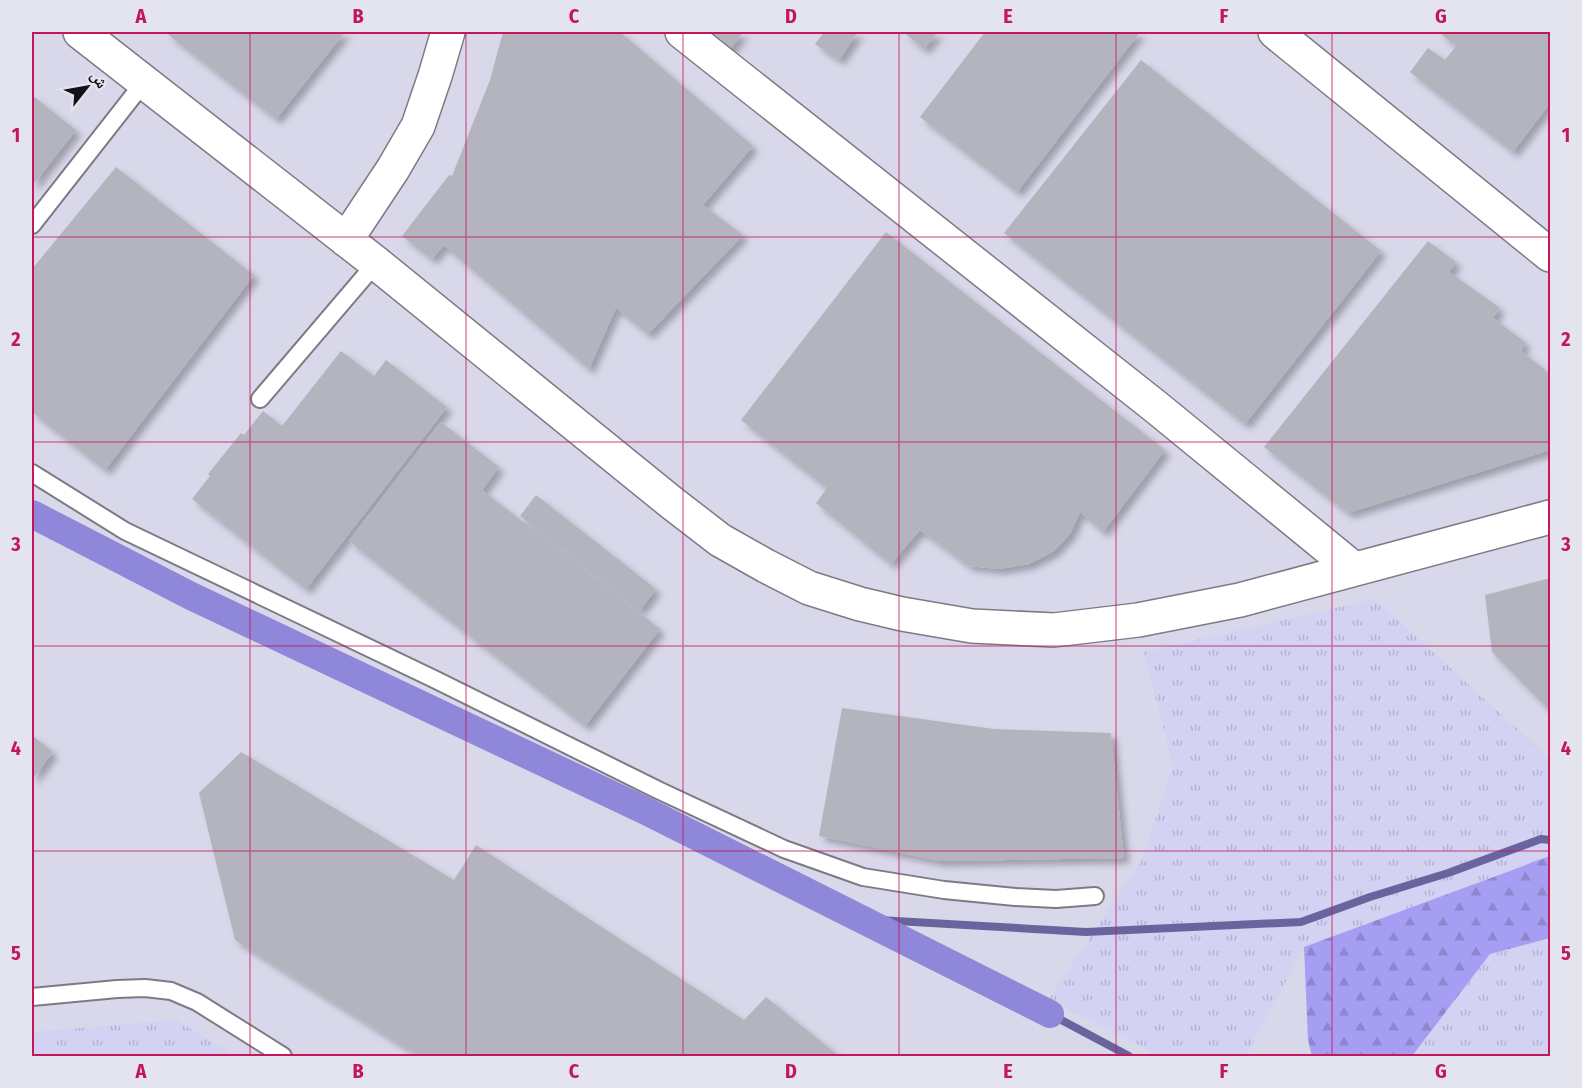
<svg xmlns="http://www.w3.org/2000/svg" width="1582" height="1088" viewBox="0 0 1582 1088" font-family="'Fira Sans Condensed','Noto Naskh Arabic',sans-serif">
<defs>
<pattern id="grass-tufts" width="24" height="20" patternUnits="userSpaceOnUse" patternTransform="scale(1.5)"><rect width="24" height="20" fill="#d3d2f3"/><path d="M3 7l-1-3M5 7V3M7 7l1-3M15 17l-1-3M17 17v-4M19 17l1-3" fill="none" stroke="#b4b3cf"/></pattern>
<pattern id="forest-firs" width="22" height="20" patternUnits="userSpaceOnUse" patternTransform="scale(1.5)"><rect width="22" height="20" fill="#a59ef3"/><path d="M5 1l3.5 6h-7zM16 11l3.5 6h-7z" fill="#8d87cf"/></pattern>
<filter id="shadow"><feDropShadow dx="5.5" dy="5.5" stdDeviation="3" flood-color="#0004"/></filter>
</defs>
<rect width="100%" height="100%" fill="#e4e4ef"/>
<!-- built -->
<path fill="#d8d8ea" d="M32,32H1550V1056H32Z"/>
<!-- grass -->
<path fill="url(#grass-tufts)" d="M1375,599L1550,759V856L1304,947L1246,1056H1160L1049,999L1142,860L1173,766L1144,652Z
M1550,938V1056H1412L1490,954Z
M176,1020L235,1056H32V1032Z"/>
<!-- forest -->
<path fill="url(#forest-firs)" d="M1550,856V938L1490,954L1412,1056H1312L1308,1040L1304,947Z"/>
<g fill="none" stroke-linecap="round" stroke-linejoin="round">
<!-- stream -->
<path stroke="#6a649e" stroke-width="8" d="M861,919L1086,932L1301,922L1370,897L1448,873L1541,839L1550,840
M1050,1014L1129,1056"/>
<!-- canal -->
<path stroke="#8f87d9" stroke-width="28" d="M32,514L191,596L644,810L1050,1014"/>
</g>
<!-- building -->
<path fill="#b4b4be" filter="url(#shadow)" d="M165,32H345L276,119Z
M503,32H620L753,146L703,205L743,235L648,334L616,308L589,369L444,245L432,259L402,236L449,175L452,176L490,80Z
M701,32H743L728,52Z
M824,32H858L839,60L815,44Z
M903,32H938L924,49Z
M985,32H1140L1017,192L920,117Z
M1438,32H1550V103L1513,152L1410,72L1428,48L1445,60L1456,46Z
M1141,60L1381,251L1245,424L1004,233Z
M32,95L76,130L32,186Z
M116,167L254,275L105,470L32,412V269Z
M886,232L1165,450L1103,532L1080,512L1070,534L1054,551L1029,564L999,569L969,566L920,530L891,564L816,503L827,488L741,420Z
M1428,241L1456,262L1449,272L1500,308L1493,318L1525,342L1521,351L1550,374V450L1348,513L1264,447Z
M341,351L374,376L386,360L447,407L306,589L192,499L210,476L208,474L241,433L244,435L263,411L282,426Z
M441,422L499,467L482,490L660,629L585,726L349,541Z
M536,495L656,589L640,610L520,516Z
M1550,578V711L1492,652L1485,595Z
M842,708L994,729L1111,733L1124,858L939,861L819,836Z
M32,735L53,752L32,780Z
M241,752L454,880L476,845L744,1020L766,997L839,1056H419L235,940L199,793Z"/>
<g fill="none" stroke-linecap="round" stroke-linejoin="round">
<!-- lane casing -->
<g stroke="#7b7b85" stroke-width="20">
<path id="lane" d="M32,225L144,82
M260,399L376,263
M32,473L125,531L434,679L658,790L784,849L863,877L944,890L1015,897L1056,899L1095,896
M32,997L117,989L145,988L171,991L197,1002L283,1056"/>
</g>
<!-- street casing -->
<g stroke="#7b7b85" stroke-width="36">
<path id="street" d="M80,32L376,263L672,503L720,540L766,566L809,588L860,604L902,614L972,626L1054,630L1138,620L1240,600L1550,517
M682,32L1156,407L1354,569
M1275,32L1550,255
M346,240L393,169L418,126L435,76L448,32"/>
</g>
<!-- lane -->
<use href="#lane" stroke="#fff" stroke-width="16"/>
<!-- street -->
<use href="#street" stroke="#fff" stroke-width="33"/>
</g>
<!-- grid -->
<path fill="none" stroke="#c2185b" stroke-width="1.5" stroke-opacity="0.55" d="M250,32V1056M466,32V1056M683,32V1056M899,32V1056M1116,32V1056M1332,32V1056M32,237H1550M32,442H1550M32,646H1550M32,851H1550"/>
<!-- border -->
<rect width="1582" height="1088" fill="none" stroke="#e4e4ef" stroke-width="66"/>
<!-- north arrow -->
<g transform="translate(87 87) rotate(59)" stroke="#e4e4ef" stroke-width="4.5" paint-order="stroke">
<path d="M0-4.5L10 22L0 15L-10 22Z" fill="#121115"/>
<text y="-9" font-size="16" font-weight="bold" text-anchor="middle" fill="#121115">ش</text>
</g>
<rect x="33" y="33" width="1516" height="1022" fill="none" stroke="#c2185b" stroke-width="2"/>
<g font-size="20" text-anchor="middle" font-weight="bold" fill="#c2185b">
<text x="141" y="23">A</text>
<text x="358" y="23">B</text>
<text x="574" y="23">C</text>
<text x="791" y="23">D</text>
<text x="1008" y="23">E</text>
<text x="1224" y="23">F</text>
<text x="1441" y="23">G</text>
<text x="16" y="142">1</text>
<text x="1566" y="142">1</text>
<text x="16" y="346">2</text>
<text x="1566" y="346">2</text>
<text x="16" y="551">3</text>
<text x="1566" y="551">3</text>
<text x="16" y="755">4</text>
<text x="1566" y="755">4</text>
<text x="16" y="960">5</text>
<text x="1566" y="960">5</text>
<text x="141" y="1078">A</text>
<text x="358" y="1078">B</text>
<text x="574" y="1078">C</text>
<text x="791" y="1078">D</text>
<text x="1008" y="1078">E</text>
<text x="1224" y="1078">F</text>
<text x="1441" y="1078">G</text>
</g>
</svg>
